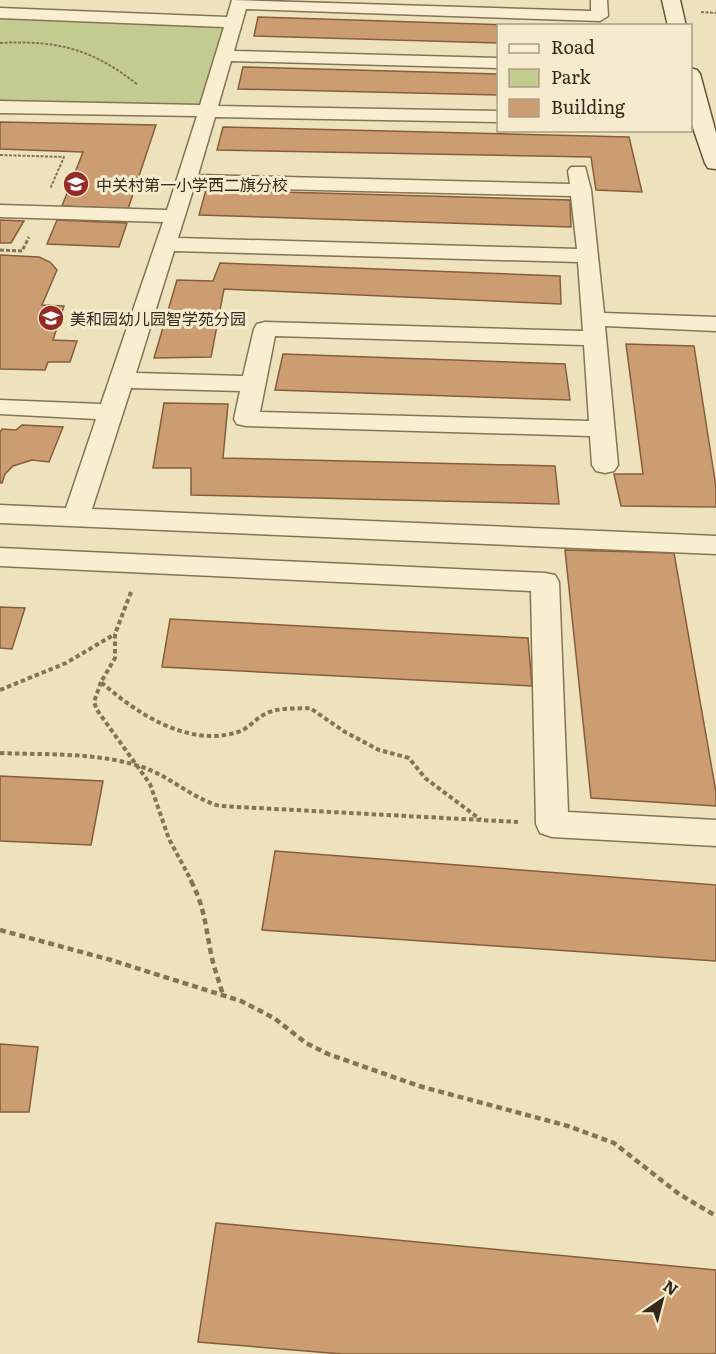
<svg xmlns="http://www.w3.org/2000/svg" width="716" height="1354" viewBox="0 0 716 1354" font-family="Literata,'Noto Sans SC',serif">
<rect width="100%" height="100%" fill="#eee2bd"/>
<!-- green -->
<path fill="#c2cc91" d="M0,13L234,22L208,112L0,107Z"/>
<!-- building -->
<path fill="#cd9d72" stroke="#865d3c" stroke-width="1.5" d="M258,17L540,26H498V43L254,36Z
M243,67L498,74V95L238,89Z
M0,122L156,125L128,209L62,206L83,152L0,149Z
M223,127L629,137L642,192L596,190L591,157L217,150Z
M206,190L570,200L571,227L199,215Z
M0,220L24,221L11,243H0Z
M57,220L102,222L127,223L119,247L47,244Z
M0,255L39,257L50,262L57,270L42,305L64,306L53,340L77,341L70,362H48L45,370L0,369Z
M220,263L560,276L561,304L224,289L211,357L154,358L177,280L213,281Z
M626,344L694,346L716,487V507L621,506L614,474H643Z
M283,354L565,364L570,400L275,390Z
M164,403L228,404L223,458L555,466L559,504L191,495V468H153Z
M22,425L63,427L49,462L32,460L13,466L5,474L2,483H0V432L2,429L16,430Z
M565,550L674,553L716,792V806L591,798Z
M0,607L25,608L12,649L0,648Z
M170,619L528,638L532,686L162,667Z
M0,776L103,781L91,845L0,841Z
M275,851L716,885V961L262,930Z
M0,1044L38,1047L29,1112H0Z
M216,1223L716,1270V1354H342L198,1342Z"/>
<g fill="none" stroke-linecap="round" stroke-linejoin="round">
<!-- street casing -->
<g stroke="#867356" stroke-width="3">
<path id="street" d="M232,0L591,11V0H607L608,16L600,21L246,9L234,51L498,58V68L231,61L218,106L498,111V122L215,117L198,175L570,184L568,171L571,167H585L591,190L604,313L716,317V331L605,326L618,465L614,471L605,473L596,471L592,465L590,436L246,426L237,424L234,419L240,391L131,388L92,509L716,536V554L0,523V505L66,508L96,419L0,414V400L101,404L163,222L0,217V205L167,210L197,116L0,113V101L200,105L224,27L0,18V8L227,17ZM194,187L571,196L577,249L178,238ZM174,251L578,262L583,331L265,322L257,324L254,329L243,376L136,373ZM275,336L584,345L589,421L260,412Z
M0,548L545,573L555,575L559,582L568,812L716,820V846L552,837L540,833L536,824L531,591L0,566Z"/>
</g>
<!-- secondary casing -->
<g stroke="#68533a" stroke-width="3">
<path id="secondary" d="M662,0H680L686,26H668Z
M690,68L697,70L700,74L716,133V169L708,168L705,163L690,119Z"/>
</g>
<!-- path-far3 -->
<path stroke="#867356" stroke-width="2" stroke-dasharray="3 1.5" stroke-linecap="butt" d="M701,12L716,13
M0,43C57,40 93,49 138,85
M0,155L64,157L50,189"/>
<!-- path-far2 -->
<path stroke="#867356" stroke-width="3" stroke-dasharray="4 2" stroke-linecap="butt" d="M0,250L22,251L29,237"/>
<!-- path-far1 -->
<path stroke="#867356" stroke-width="4" stroke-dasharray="4.5 3" stroke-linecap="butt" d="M131,592L115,634V658L101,682C136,713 188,748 238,732C248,729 255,719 265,714C278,707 295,709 310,708L345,732L379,750L409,758L425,778L481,820
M101,682L94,702L97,710L150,784L169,839L192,882
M0,690L66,663L115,634
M0,753C47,755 97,752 142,767C170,776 191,798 220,806L518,822"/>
<!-- path -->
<path stroke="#867356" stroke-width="4.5" stroke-dasharray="6 4" stroke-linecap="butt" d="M191,881C204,905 206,928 211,954C214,968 219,981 223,995
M0,930L111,960L241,1001L274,1018L306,1043L328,1054L419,1086L568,1126L614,1143L679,1194L716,1216"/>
<!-- street -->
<use href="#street" fill="#f9efd0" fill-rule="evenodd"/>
<!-- secondary -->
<use href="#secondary" fill="#f9efd0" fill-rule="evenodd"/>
</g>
<!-- icons -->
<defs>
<g id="school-disc" transform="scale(1.35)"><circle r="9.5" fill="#962b25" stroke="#f6eccd"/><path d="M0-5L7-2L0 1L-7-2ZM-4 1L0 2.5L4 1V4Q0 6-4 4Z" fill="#fff"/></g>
</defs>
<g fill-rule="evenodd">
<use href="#school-disc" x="76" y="184"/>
<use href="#school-disc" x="51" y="318"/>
</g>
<g text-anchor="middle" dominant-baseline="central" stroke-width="6" stroke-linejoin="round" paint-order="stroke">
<!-- far-poi labels -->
<g font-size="16" fill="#35291b" stroke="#f6eccd" text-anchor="start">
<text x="96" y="184">中关村第一小学西二旗分校</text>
<text x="70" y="318">美和园幼儿园智学苑分园</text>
</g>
</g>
<!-- legend -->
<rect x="497" y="24" width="195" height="108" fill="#f6eccd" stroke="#a99e86" stroke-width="1.5"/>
<rect x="509" y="44" width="30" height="9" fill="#f9efd0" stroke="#a99e86" stroke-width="1.5"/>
<text x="551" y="54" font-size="18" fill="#35291b">Road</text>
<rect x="509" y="69" width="30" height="18" fill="#c2cc91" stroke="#a99e86" stroke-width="1.5"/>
<text x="551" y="84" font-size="18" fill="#35291b">Park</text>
<rect x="509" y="99" width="30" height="18" fill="#cd9d72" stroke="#a99e86" stroke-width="1.5"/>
<text x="551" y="114" font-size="18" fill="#35291b">Building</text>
<!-- north arrow -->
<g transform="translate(662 1300) rotate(35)" stroke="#f6eccd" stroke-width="4.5" paint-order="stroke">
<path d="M0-4.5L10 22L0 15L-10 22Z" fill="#35291b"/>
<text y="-9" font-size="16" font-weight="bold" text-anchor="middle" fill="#35291b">N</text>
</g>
</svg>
